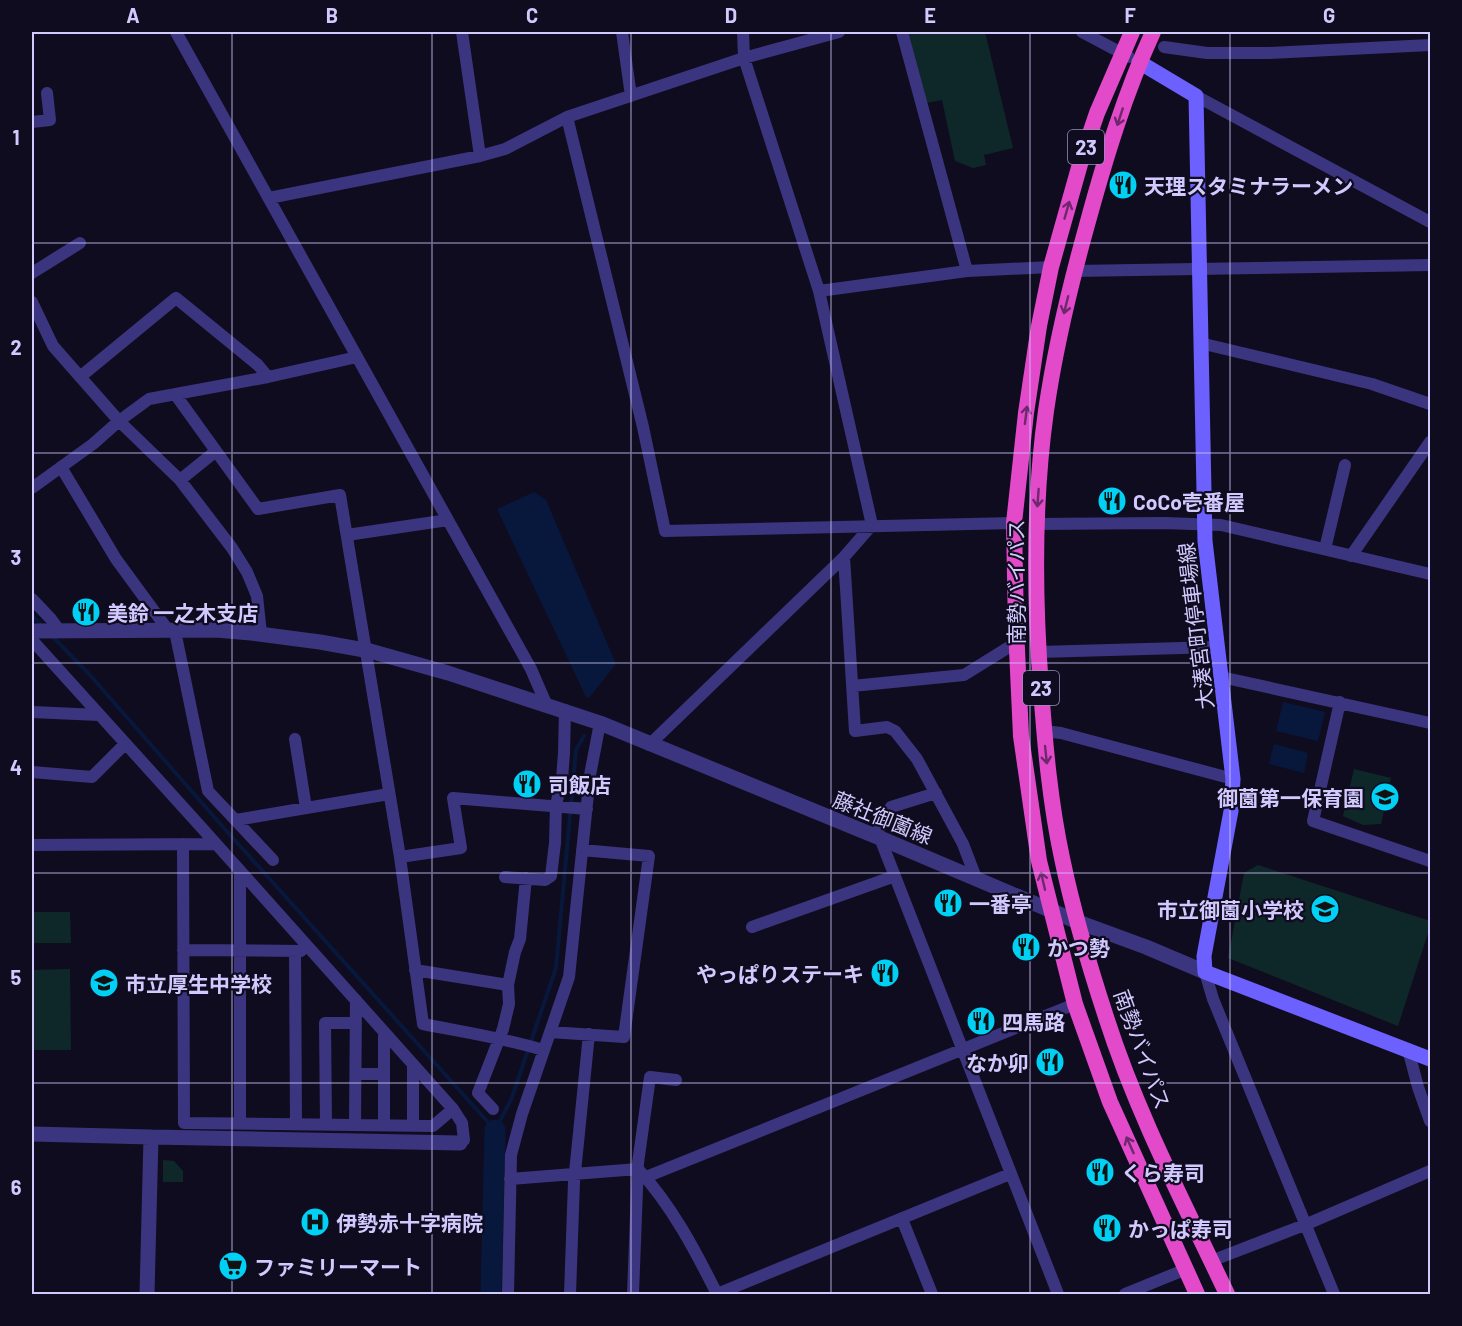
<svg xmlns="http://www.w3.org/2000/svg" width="1462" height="1326" viewBox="0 0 1462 1326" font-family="Barlow,'Noto Sans JP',sans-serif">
<rect width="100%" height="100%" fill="#100c1f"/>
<!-- green -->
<path fill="#0e2829" d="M906,32H985L1013,148L984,155L986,165L973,168L955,161L942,100L926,103Z
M1354,769L1391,778L1381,824L1363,825L1343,816Z
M1258,865L1430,921V927L1398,1026L1228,958L1244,873Z
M32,912H70L71,943H32Z
M70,969L71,1050H32V970Z
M163,1160L174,1161L183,1171V1182H163Z"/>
<!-- water -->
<path fill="#07183c" d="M534,492L546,500L616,664L589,698L586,697L497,509Z
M1283,702L1325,712L1318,741L1276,731Z
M1274,744L1308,753L1304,773L1269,764Z"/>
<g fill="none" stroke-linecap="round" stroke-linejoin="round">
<!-- stream -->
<path stroke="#07183c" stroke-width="4" d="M32,615L42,626
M51,635L89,674L223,827L495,1130L511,1100L556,968L576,750L584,736"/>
<!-- river -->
<path stroke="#07183c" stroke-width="21" d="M491,1294L495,1130"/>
<!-- minor -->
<path stroke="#3b357f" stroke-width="12" d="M176,32L531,669L547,706
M462,32L480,156
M622,32L631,96
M743,32L744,58L819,291L872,525
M902,32L967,271
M1082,32L1129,57
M1164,47L1207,53H1269L1430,45
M1196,96L1430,222
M567,117L643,427L665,531L1014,523
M32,122L50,120L47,93
M269,198L480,156L505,149L567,117L744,58L839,32
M1074,271L1430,265
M32,273L80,243
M819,291L967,271L1051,267
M32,302L53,346L119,421L180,480L232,548L247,572L257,596L261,634
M1200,343L1372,384L1430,404
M80,377L176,298L258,365L268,377
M175,394L216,451
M61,467L116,559L168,630
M180,480L216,451L258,509L340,495L400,857L423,1024C463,1032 504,1038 543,1050
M32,488L93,444L119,421L149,399L268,377L357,357
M1036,524L1164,523L1221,525L1430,574
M347,535L448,520
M1325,549L1345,465
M1351,556L1430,442
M844,557L855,731L887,727L895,731L917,759L963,844L976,878
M32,599L51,619L60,631
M175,631L208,791L273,860
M32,640L201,827L453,1109L462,1123L464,1140L460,1143
M1038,652L1218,647
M1221,677L1430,723
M852,686L964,675L1017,642
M1340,702L1313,821L1430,861
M32,712L99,715
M1044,731L1061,733L1233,779
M295,739L306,808
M649,745L844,557L872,525
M32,772L92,777L125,744
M236,820L389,794
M875,836L891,807L936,793
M880,838L1058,1294
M183,844L184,1123L433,1126L453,1109
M32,845L215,844
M400,857L461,848L453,798L587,809
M240,871V1123
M505,877L545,880L551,876L555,843L556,805L562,779L564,753L565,710
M752,927L895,876
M183,950L301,951
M295,951L296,1124
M415,970L508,985
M1205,972L1213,999L1334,1294
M384,1032V1125
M550,1032L624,1037L649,856L582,850
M1408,1049L1418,1087L1430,1121
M413,1064V1126
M356,1074H384
M493,1109L478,1093L503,1029L509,1004L508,985L515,952L520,939L526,878
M326,1124L325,1023H356
M355,1125L356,1000
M646,1177L1075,1004
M510,1179L638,1169C672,1206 695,1250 717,1294
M902,1219L932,1294
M1211,1261L1307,1224L1430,1171
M508,1294L511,1155L522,1114L569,977L590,775L600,723
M570,1294L574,1182L589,1034
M633,1294L638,1163L650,1077L676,1080
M717,1294L1010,1174
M1125,1294L1184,1270"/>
<!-- tertiary -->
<path stroke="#3b357f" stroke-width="15" d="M32,631L216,630L251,633L320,642L370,651L448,673L600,723L880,838L1078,922L1146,947L1205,972
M32,1134L151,1137L147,1294
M151,1137L460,1143"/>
<!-- secondary -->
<path stroke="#6c60ff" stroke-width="15" d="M1139,62L1196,96L1205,541L1233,779L1231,811L1204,956L1205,972L1430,1059"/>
<!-- trunk -->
<path stroke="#e24aca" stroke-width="16" d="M1132,32L1097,113L1082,157L1051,267L1039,326L1026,413L1014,523L1016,628L1021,736L1039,861L1075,1004L1110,1102L1197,1294
M1153,32C1125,93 1105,159 1087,225C1070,286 1055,348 1046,411C1033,503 1034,595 1041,688C1045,745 1050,802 1062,858C1073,911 1089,965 1106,1017C1137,1114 1184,1203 1227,1294"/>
</g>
<!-- one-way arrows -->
<defs><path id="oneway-shaft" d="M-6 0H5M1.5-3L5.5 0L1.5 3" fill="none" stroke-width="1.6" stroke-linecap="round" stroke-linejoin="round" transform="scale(1.5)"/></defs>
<g stroke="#6e286c">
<use href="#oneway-shaft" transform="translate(1120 117) rotate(108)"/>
<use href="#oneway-shaft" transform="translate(1067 210) rotate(-74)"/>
<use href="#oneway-shaft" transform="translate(1066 305) rotate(104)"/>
<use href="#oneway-shaft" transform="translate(1026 415) rotate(-83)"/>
<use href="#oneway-shaft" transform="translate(1038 498) rotate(94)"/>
<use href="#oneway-shaft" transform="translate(1046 755) rotate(84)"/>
<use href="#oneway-shaft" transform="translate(1043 881) rotate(-103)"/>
<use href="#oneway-shaft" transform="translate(1130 1145) rotate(-114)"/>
</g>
<!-- grid -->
<path fill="none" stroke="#d2c9ff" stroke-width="1.5" stroke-opacity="0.55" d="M232,32V1294M432,32V1294M631,32V1294M831,32V1294M1030,32V1294M1230,32V1294M32,243H1430M32,453H1430M32,663H1430M32,873H1430M32,1083H1430"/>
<!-- icons -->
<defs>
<g id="restaurant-disc" transform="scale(1.5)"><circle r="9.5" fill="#00d0f4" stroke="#100c1f"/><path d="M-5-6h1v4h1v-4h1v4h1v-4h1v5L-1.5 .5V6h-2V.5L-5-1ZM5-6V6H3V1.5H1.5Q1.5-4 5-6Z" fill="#111"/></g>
<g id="school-disc" transform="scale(1.5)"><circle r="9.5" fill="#00d0f4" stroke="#100c1f"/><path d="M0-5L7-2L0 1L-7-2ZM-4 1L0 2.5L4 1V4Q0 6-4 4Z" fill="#111"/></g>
<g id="hospital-disc" transform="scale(1.5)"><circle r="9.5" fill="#00d0f4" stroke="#100c1f"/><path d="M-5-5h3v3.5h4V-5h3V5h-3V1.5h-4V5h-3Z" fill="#111"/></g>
<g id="supermarket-disc" transform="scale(1.5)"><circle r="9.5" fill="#00d0f4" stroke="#100c1f"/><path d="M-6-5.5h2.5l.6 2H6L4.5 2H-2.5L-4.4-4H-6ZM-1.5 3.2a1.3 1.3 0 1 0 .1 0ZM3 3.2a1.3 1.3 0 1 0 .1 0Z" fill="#111"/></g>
</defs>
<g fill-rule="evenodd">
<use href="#restaurant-disc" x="1123" y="185"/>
<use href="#restaurant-disc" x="1112" y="501"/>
<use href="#restaurant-disc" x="86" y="612"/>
<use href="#restaurant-disc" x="527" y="784"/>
<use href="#school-disc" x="1385" y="797"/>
<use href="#restaurant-disc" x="948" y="903"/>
<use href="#school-disc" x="1325" y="909"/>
<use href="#restaurant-disc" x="1026" y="947"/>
<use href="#restaurant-disc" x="885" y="973"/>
<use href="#school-disc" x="104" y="983"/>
<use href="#restaurant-disc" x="981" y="1021"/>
<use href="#restaurant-disc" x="1050" y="1062"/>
<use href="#restaurant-disc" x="1100" y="1172"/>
<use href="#hospital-disc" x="315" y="1222"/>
<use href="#restaurant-disc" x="1107" y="1228"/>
<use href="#supermarket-disc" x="233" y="1266"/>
</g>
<g text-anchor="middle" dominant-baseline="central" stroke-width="4.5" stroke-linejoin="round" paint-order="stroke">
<!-- shield labels -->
<g fill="#100c1f" stroke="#9890bc" stroke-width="1.5">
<rect x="1068" y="130" width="36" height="34" rx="4.5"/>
<rect x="1023" y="671" width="36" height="34" rx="4.5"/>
</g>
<g font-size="20" font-weight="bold" fill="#d2c9ff">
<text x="1086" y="147">23</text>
<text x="1041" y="688">23</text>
</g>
<!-- poi labels -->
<g font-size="21" font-weight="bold" fill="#d2c9ff" stroke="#100c1f" text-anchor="start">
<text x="1144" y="185">天理スタミナラーメン</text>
<text x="1133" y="501">CoCo壱番屋</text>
<text x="107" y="612">美鈴 一之木支店</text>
<text x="548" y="784">司飯店</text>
<text x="1364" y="797" text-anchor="end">御薗第一保育園</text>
<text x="969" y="903">一番亭</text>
<text x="1304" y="909" text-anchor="end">市立御薗小学校</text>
<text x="1047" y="947">かつ勢</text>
<text x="864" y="973" text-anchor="end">やっぱりステーキ</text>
<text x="125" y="983">市立厚生中学校</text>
<text x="1002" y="1021">四馬路</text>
<text x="1029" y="1062" text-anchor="end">なか卯</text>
<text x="1121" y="1172">くら寿司</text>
<text x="336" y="1222">伊勢赤十字病院</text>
<text x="1128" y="1228">かっぱ寿司</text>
<text x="254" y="1266">ファミリーマート</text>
</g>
<!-- street labels -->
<g font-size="21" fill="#d2c9ff" stroke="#100c1f">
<text transform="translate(1015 582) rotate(-90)">南勢バイパス</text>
<text transform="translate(1195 626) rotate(-97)">大湊宮町停車場線</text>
<text transform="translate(883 817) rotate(22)">藤社御薗線</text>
<text transform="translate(1143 1049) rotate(70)">南勢バイパス</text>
</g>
</g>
<!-- border -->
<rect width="1462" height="1326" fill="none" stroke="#100c1f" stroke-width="66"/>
<rect x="33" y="33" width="1396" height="1260" fill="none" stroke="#d2c9ff" stroke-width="2"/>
<g font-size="20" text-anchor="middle" font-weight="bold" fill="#d2c9ff">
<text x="133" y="23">A</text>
<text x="332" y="23">B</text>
<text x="532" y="23">C</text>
<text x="731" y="23">D</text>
<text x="930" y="23">E</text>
<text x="1130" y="23">F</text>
<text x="1329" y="23">G</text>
<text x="16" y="145">1</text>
<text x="16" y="355">2</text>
<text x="16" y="565">3</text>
<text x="16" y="775">4</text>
<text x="16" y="985">5</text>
<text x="16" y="1195">6</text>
</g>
</svg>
